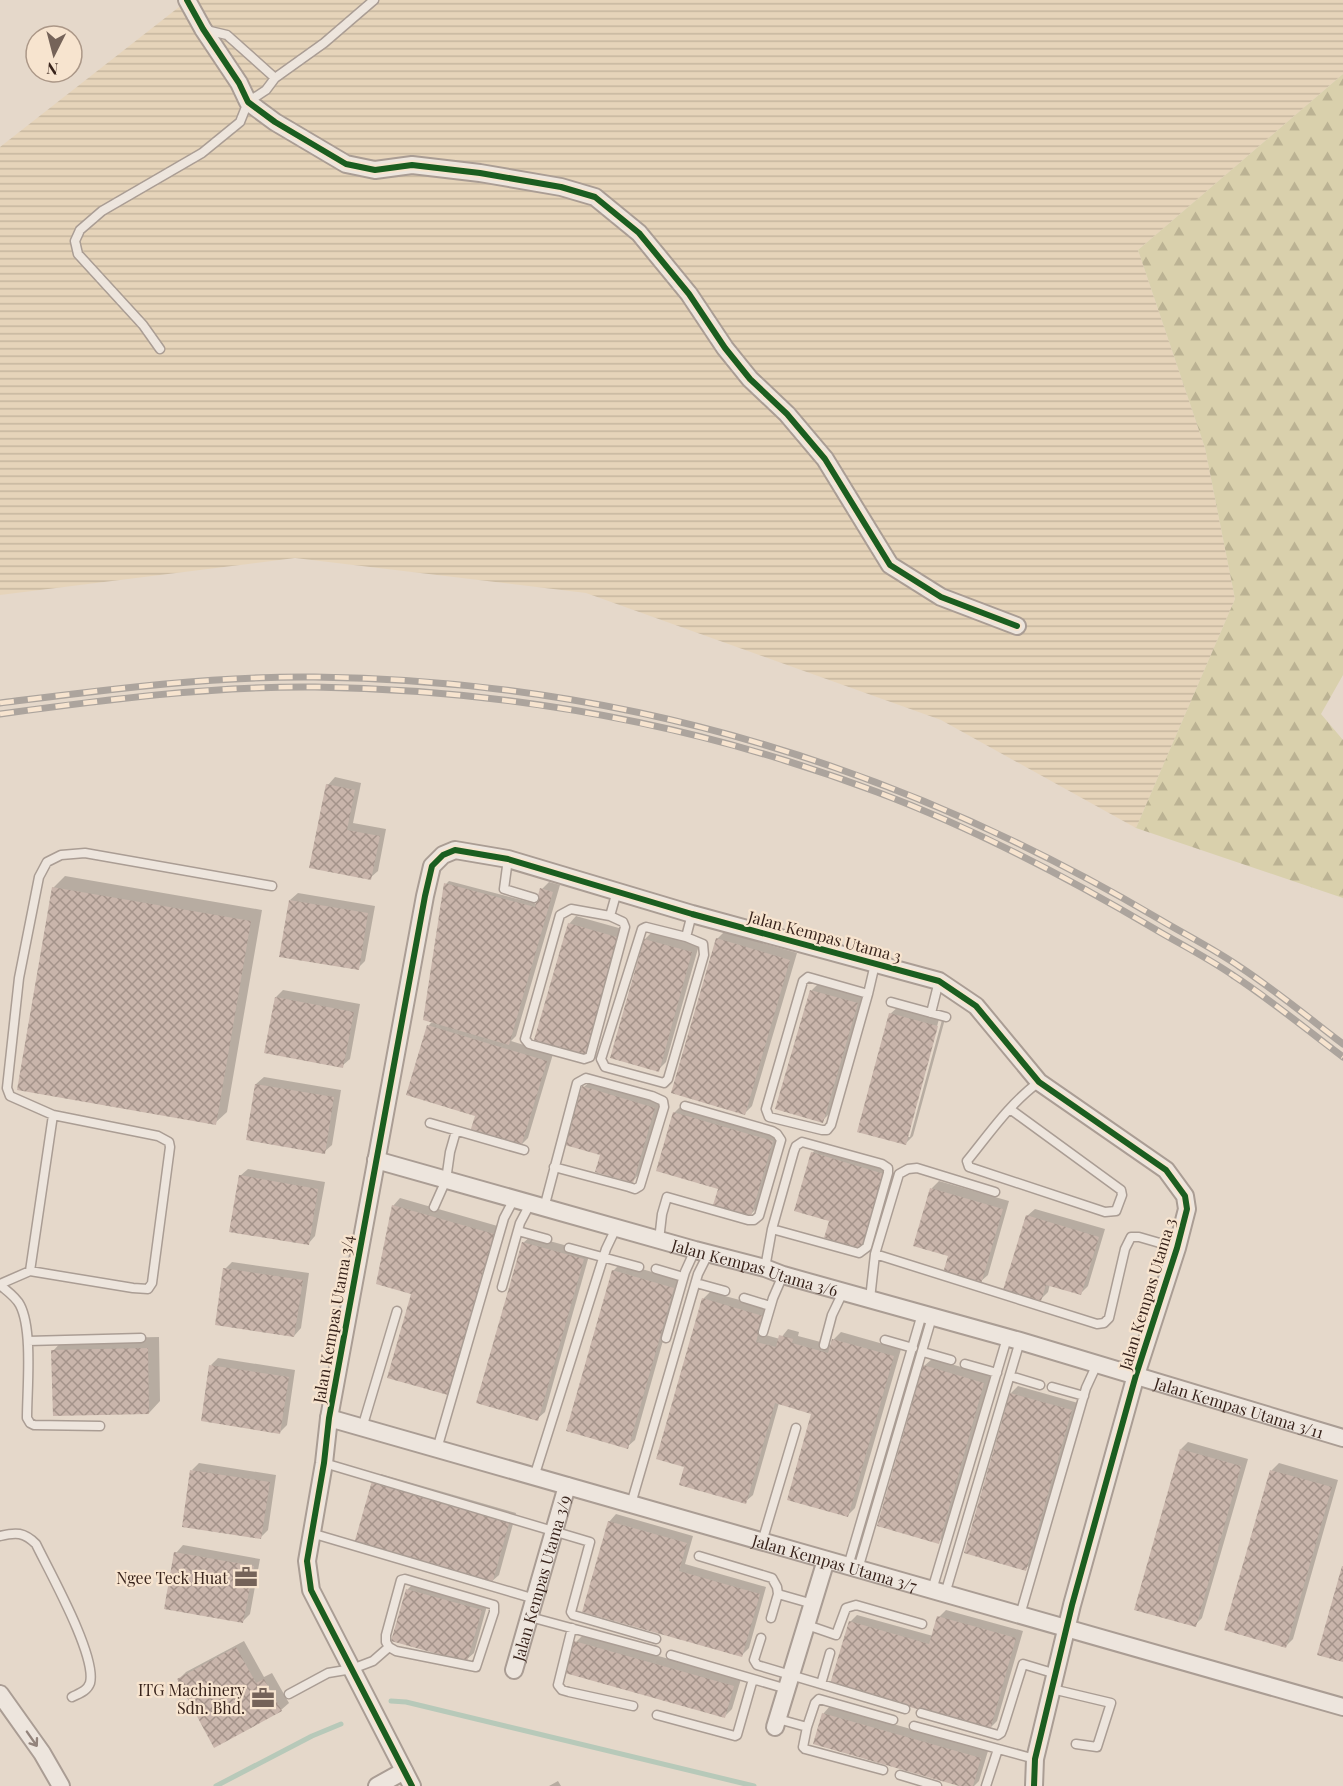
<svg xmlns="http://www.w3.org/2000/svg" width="1343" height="1786" viewBox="0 0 1343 1786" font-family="'Playfair Display',serif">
<defs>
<pattern id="farmland-rules" width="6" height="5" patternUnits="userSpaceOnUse" patternTransform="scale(1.5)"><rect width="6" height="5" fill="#e6d4ba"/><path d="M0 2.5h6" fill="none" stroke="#c6b69f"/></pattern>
<pattern id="forest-firs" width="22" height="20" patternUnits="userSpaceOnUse" patternTransform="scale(1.5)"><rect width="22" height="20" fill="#d9d0ac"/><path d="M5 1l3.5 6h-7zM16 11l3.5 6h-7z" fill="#bbb293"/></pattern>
<pattern id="building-cross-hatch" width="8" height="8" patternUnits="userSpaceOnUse" patternTransform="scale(1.5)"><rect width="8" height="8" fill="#c9b5ab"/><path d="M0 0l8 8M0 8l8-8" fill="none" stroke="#a4938a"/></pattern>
</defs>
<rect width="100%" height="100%" fill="#e5d8ca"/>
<!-- farmland -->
<path fill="url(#farmland-rules)" d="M188,0H1343V74L1138,250L1205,448L1235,599L1136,828L941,720L586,593L295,558L0,595V147Z"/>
<!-- forest -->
<path fill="url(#forest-firs)" d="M1343,74V675L1321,714L1343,740V898L1136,828L1235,599L1205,448L1138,250Z"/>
<!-- shadow -->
<path fill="#0003" fill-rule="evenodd" d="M335,777L361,783L353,823L386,829L378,871L370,878L311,867L328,785Z
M65,876L262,910L227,1112L215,1123L53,888Z
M449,881L537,904L542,889L549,882L560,885L516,1036L511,1041L553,1054L528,1138L520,1146L477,1115L428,1026L433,1021L446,884Z
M298,893L375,906L365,961L358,968L290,900Z
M576,916L626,930L593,1046L586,1053L569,924Z
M652,932L699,945L666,1062L658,1070L645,939Z
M724,932L797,953L752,1106L745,1113L717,939Z
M819,983L864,996L829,1114L822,1121L777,1108L812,990Z
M283,990L360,1004L350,1059L342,1066L276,997Z
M898,1007L945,1019L913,1136L906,1143L890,1014ZM939,1019L942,1020L910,1137H907Z
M264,1077L341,1090L332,1145L324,1152L256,1084Z
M591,1080L662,1101L640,1173L633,1181L584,1087Z
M682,1105L780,1134L758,1207L751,1214L720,1188L674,1113Z
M820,1146L890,1166L868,1240L861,1247L831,1220L812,1153Z
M248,1169L325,1182L315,1236L308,1244L240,1176Z
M939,1181L1009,1201L988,1275L980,1282L950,1255L915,1245L932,1188Z
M400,1198L501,1227L455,1386L448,1394L393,1206Z
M1035,1209L1105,1229L1088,1286L1081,1293L1050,1284L1048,1292L1041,1299L1027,1216Z
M531,1236L590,1252L545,1412L537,1419L523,1243Z
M232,1262L309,1273L301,1328L294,1336L225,1269Z
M621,1263L680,1280L635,1440L627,1447L613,1271Z
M710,1292L770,1308L762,1334L780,1339L788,1329L799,1332L798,1336L832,1345L834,1339L841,1332L901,1349L855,1508L848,1515L813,1412L779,1403L753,1495L745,1502L686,1466L703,1299Z
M159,1337L160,1401L149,1413L53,1351L64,1339Z
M218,1358L295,1370L287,1425L280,1432L211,1365Z
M932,1359L991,1375L946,1535L938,1542L924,1366Z
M1018,1386L1078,1403L1033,1562L1025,1569L1011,1393Z
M1188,1442L1248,1459L1202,1618L1195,1625L1181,1449Z
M199,1463L276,1475L268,1530L261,1537L192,1470Z
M1279,1463L1338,1480L1293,1639L1286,1646L1226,1629L1272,1470Z
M381,1474L516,1513L499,1575L491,1582L374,1482Z
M616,1514L693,1536L685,1564L766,1587L749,1648L741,1656L609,1522Z
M183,1545L260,1559L250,1614L243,1621L176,1553Z
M415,1582L488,1602L474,1653L466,1660L393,1640L408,1589Z
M946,1610L1023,1631L997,1721L990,1728L850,1622L857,1615L933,1636L939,1617Z
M583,1635L741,1679L732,1709L725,1716L576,1642Z
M244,1641L264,1677L272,1673L289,1703L281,1710L179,1679L186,1672Z
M830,1706L988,1751L979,1781L974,1786H965L823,1714Z
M558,1781L561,1786H549Z"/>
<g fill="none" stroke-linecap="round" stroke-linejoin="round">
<!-- stream -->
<path stroke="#b7c9b9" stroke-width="5" d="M391,1701L406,1702L754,1786
M216,1786L312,1736L341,1724"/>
</g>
<!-- building -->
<path fill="url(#building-cross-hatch)" d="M326,784L355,790L347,830L380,836L371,880L309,868Z
M444,883L535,907L540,888L553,892L509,1045L423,1020Z
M52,887L251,921L216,1125L17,1090Z
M289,900L368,913L359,970L279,957Z
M568,923L620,938L586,1055L534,1040Z
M716,938L790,960L745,1115L671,1093Z
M644,939L692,952L659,1072L610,1058Z
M810,990L858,1003L823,1123L775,1109Z
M275,997L354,1012L343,1068L264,1053Z
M889,1013L938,1026L906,1145L857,1132Z
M427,1025L547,1061L521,1147L470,1132L475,1116L406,1095Z
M255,1084L334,1097L325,1154L246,1140Z
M582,1086L655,1108L633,1183L595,1172L600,1155L565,1145Z
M673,1112L773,1141L751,1216L713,1205L718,1189L656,1171Z
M811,1152L884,1174L862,1249L824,1238L829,1221L794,1211Z
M239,1175L318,1189L309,1245L229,1232Z
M930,1188L1003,1209L981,1284L943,1273L948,1256L913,1246Z
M392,1205L494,1234L448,1395L387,1378L411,1294L376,1284Z
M1026,1215L1099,1237L1081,1295L1046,1285L1041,1301L1003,1290Z
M522,1242L584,1259L538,1421L476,1403Z
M223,1268L303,1280L294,1337L215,1325Z
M612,1270L674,1288L628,1449L566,1431Z
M702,1298L763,1316L756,1342L776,1347L779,1335L793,1339L792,1343L828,1353L832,1339L894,1356L848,1517L787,1500L811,1414L775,1403L746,1504L679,1485L684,1467L656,1459Z
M148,1348L149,1414L53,1416L51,1350Z
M209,1365L289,1377L280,1434L201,1421Z
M923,1365L984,1383L939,1544L877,1526Z
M1010,1393L1072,1410L1026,1571L964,1553Z
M1180,1449L1241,1466L1196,1627L1134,1610Z
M190,1470L270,1482L261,1539L182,1527Z
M1270,1470L1332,1487L1286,1648L1224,1630Z
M372,1481L510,1520L492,1584L354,1544Z
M608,1521L687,1543L679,1571L760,1594L742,1657L582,1612Z
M174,1552L254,1566L243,1623L164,1609Z
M1342,1566H1343V1662L1317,1655Z
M406,1589L482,1610L467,1662L391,1641Z
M937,1616L1016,1638L990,1730L830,1684L849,1621L929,1644Z
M574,1641L734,1686L725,1718L565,1673Z
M236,1647L256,1683L264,1679L282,1711L214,1748L177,1679Z
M822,1713L981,1758L973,1786H959L813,1744Z"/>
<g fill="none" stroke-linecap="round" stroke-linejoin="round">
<!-- lane casing -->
<g stroke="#aa9d94" stroke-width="11">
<path id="lane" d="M275,78L324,43L374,0
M160,349L143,325L78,254L75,241L80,230L102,211L202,153L240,122L248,102L266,90L275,78L227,35L206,30
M508,859L504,889L534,898
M610,916L623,922L625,927L590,1057L584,1059L529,1044L525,1039L560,915L571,909L610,916L617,891
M686,937L703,944L704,955L668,1079L664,1083L605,1067L601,1059L642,929L646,927L686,937L692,914
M868,994L831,1125L827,1130H822L769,1117L766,1109L803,981L808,977L868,994L875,964
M891,1002L946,1017
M931,1013L939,981
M1010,1109L1121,1190L1122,1195L1116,1211L1105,1212L969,1167L967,1161C989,1134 1010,1103 1039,1082
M53,1115L30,1271L133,1288L148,1289L152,1283L170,1147L169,1142L158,1136L53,1115L10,1096L7,1088L19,978L39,877L47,862L61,855L85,853L272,886
M430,1123L524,1150
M434,1207L446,1180L450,1152L456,1131
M544,1208L577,1083L586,1078L652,1096L663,1101L664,1107L640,1186L635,1189L629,1187L554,1167
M518,1231L547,1239
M659,1240L662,1214L667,1197L748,1220H754L759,1216L781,1140L777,1134L772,1131L685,1106
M569,1248L639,1267
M875,1254L1097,1324L1104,1323L1109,1318L1125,1249L1131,1237H1139L1177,1248
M765,1268L772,1229L794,1151L796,1146L802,1142L882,1164L888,1168V1173L867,1247L859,1253L772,1229
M656,1269L683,1277
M696,1283L725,1291
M0,1284L30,1271
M0,1285C7,1291 16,1297 20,1305C33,1330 27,1389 27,1418L30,1423L34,1425L100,1426
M502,1287L520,1223L530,1204
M744,1298L770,1306
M870,1299L875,1254L899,1174L908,1169L917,1168L995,1192
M763,1332L773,1298L783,1275
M666,1338L685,1272L695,1250
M885,1340L913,1348
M28,1341L141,1338
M824,1345L832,1315L843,1292
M923,1352L951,1360
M965,1364L997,1373
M1010,1376L1040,1385
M1052,1387L1084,1396
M362,1428L397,1311
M437,1449L504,1218L514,1199
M324,1463L590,1542L571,1612L573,1615L656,1639
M534,1477L606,1249L616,1228
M631,1504L698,1274L708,1254
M311,1533L535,1599
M0,1536C16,1532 24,1532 36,1544C49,1571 97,1656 90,1683C87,1691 80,1693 72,1697
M762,1542L796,1428
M699,1556L772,1578L777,1587L778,1594L813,1604
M848,1566L922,1314
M858,1569L932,1317
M932,1590L1007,1338
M945,1594L1020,1341
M1020,1615L1086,1388L1097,1364
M530,1617L656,1651
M771,1618L778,1594
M807,1625L836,1635L846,1608L856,1605L922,1624
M572,1628L558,1685L562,1690L569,1692L633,1706
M761,1638L754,1660L757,1665L905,1709
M671,1655L787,1689
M821,1684L830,1653
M1052,1689L1111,1703L1097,1747L1076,1744
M289,1694L328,1673L352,1669L373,1661L389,1647L386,1642V1635L401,1580L405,1579L494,1605V1612L476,1667L396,1651L389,1647
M921,1713L998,1735L1001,1733L1003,1728L1023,1664L1056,1674
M657,1715L735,1736L737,1735L753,1679
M778,1719L807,1727L803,1747L805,1749L883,1770
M914,1726L1035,1759
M807,1727L815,1703L819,1699L893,1720
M900,1775L937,1786
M986,1786L998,1749"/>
</g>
<!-- street casing -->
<g stroke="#aa9d94" stroke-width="20">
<g id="street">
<path d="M187,0L203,29L239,83L248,102L275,122L346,164L375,170L412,165L480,173L561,187L595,197L639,233L689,294L725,348L750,379L787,414L825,459L890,565L941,597L1017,626"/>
<path id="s1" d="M376,1160L695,1250L765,1268L783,1275L1020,1341L1343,1438"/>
<path id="s2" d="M329,1418L1343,1707"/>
<path id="s3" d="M514,1670L567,1486"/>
<path d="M0,1694L42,1753L61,1786"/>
<path d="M775,1727L826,1560"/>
<path d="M377,1786L404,1771"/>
<path d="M412,1786L311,1590L307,1561L324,1463L329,1418L425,896L432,866L443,855L455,850L508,859L692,914L939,981L976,1006L1039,1082L1166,1170L1185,1196L1187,1209L1177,1248L1136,1375L1072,1605L1035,1759L1034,1786"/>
</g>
</g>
<!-- lane -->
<use href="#lane" stroke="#ede5dd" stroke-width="8"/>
<!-- street -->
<use href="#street" stroke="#ede5dd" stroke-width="16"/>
<!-- rail casing -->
<g stroke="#aca49d" stroke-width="7">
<path id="rail" d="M0,703C104,690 209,676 314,677C618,680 899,765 1159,919C1186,935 1214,949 1240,967C1275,990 1309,1018 1343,1044
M0,714C104,700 209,686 315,687C506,690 697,724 877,792C973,828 1065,876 1153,928C1180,944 1208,958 1234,976C1271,1000 1307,1030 1343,1057"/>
</g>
<!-- rail -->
<use href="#rail" stroke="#f7e4cf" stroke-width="4.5" stroke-dasharray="14" stroke-linecap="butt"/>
<!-- cycleway casing -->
<g stroke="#f7e4cf" stroke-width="10">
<path id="cycleway" d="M187,0L203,29L239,83L248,102L275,122L346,164L375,170L412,165L480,173L561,187L595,197L639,233L689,294L725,348L750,379L787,414L825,459L890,565L941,597L1017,626
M412,1786L311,1590L307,1561L324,1463L329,1418L425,896L432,866L443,855L455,850L508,859L692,914L939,981L976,1006L1039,1082L1166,1170L1185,1196L1187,1209L1177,1248L1136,1375L1072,1605L1035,1759L1034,1786"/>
</g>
<!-- cycleway -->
<use href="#cycleway" stroke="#1b5e20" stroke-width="6"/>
</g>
<!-- one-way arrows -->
<defs><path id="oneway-shaft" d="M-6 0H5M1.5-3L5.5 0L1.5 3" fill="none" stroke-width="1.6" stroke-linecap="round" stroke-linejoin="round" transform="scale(1.5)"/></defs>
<use stroke="#93847c" href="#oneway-shaft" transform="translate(32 1739) rotate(55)"/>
<!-- icons -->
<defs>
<g id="office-bare" transform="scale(1.8)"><path d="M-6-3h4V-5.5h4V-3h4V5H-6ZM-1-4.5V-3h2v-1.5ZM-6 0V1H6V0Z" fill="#756359" stroke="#f7e4cf" stroke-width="2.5" paint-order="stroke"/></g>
</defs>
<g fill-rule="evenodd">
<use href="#office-bare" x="246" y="1577"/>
<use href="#office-bare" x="263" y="1698"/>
</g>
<g text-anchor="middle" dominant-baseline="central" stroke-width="4.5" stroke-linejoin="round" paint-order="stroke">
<!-- street labels -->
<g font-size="16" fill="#39241c" stroke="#f7e4cf">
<text transform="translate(825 936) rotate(15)">Jalan Kempas Utama 3</text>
<text stroke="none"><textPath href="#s1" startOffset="394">Jalan Kempas Utama 3/6</textPath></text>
<text transform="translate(1147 1294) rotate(-73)">Jalan Kempas Utama 3</text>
<text transform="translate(333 1319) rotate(-80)">Jalan Kempas Utama 3/4</text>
<text stroke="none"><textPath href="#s1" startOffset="898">Jalan Kempas Utama 3/11</textPath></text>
<text stroke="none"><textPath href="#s2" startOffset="526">Jalan Kempas Utama 3/7</textPath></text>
<text stroke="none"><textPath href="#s3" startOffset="96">Jalan Kempas Utama 3/9</textPath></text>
</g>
<!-- poi labels -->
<g font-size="16" fill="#39241c" stroke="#f7e4cf" text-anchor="end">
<text x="228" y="1577">Ngee Teck Huat</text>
<text x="245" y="1689">ITG Machinery<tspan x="245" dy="18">Sdn. Bhd.</tspan></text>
</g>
</g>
<!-- north arrow -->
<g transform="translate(54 54) rotate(186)"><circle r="28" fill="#f7e4cf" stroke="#ab9787" stroke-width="1.5"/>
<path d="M0-4.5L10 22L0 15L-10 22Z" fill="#756359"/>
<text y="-9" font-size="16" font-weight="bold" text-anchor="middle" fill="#39241c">N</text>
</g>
</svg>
